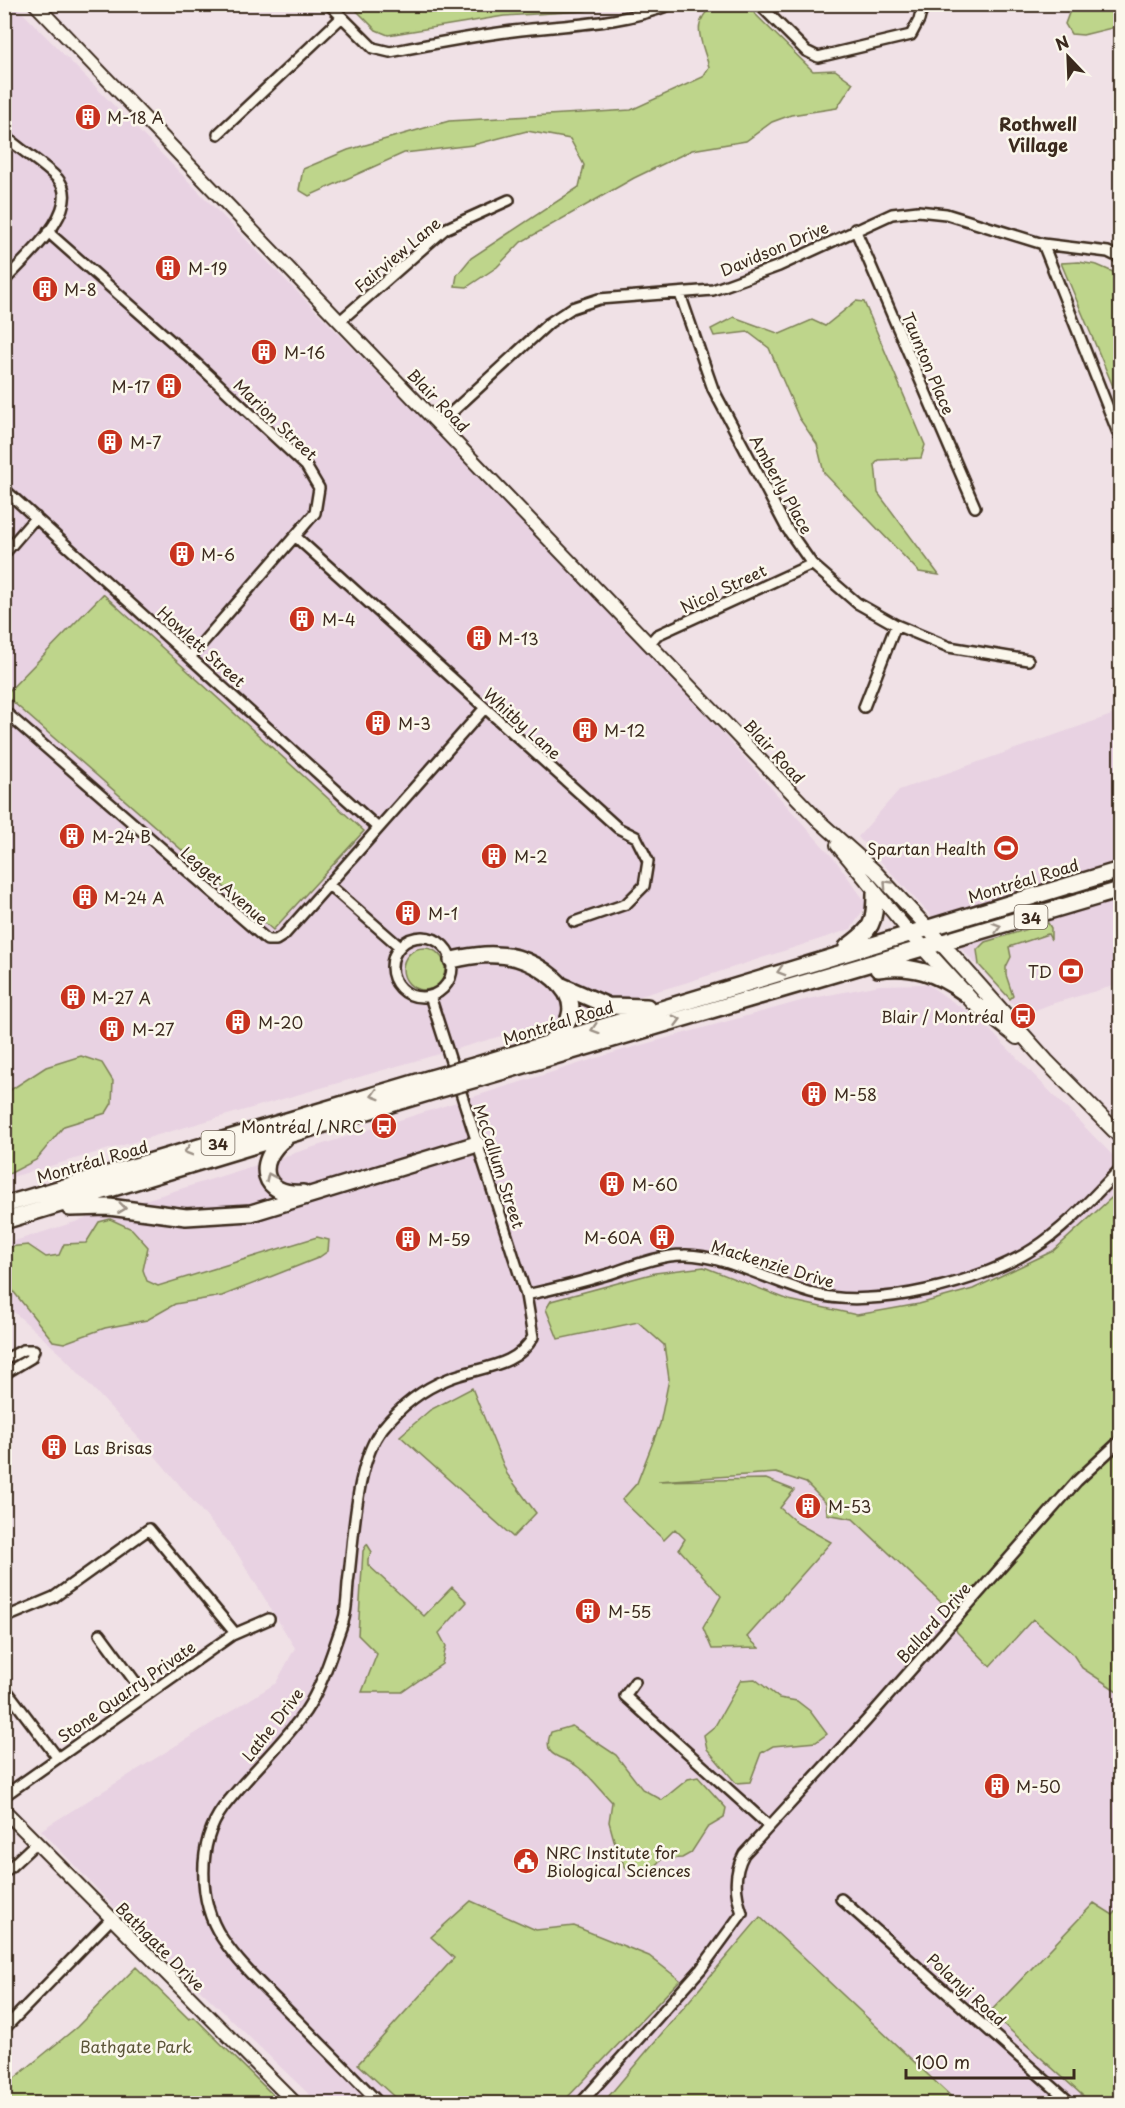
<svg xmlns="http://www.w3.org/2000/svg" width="1125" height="2108" viewBox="0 0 1125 2108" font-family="'Playpen Sans',sans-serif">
<rect width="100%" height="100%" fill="#f0e1e6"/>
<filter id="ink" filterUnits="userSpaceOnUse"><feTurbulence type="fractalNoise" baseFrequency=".0167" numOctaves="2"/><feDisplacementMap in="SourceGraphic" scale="12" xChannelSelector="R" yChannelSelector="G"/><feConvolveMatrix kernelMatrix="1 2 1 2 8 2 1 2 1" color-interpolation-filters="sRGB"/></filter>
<g filter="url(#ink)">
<!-- built -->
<path fill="#e8d2e2" d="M14,4L636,636L836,861L867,904L851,929L685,983L5,1179L4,5Z
M1120,712V984L1051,1004L1023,1015L858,837L899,790Z
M927,984L981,1021L1120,1163V2103H318L115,1908L41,1830L276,1683L295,1648L237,1553L150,1450L61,1354L5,1304V1244L616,1052L808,999L880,985Z"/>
<!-- green -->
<path fill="#bed58b" stroke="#7c8054" stroke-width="1.5" d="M351,5H614L584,11L504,16L388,35L376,30Z
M714,5H730L752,11L813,71L835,70L853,83L837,108L791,115L772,122L746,141L692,150L634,178L521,242L497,267L467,287L455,286L457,275L471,258L579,187L584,165L570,139L527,131L473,145L404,153L309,196L299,190L303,169L348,150L449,121L631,110L703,77L709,67C702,40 689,24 714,5Z
M1072,5H1120V26L1083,35L1071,34L1065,24Z
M1079,262L1097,265L1120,275V403L1061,263Z
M856,301L864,302L925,445L921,458L879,460L875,464L878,493L939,575L919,572L824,473L817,444L799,418L769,348L748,332L714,336L711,329L734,317L780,334L812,320L825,326Z
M103,594L364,831L273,930L5,695Z
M1048,923L1051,928V940L1048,934L1009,947L1011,957L1006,967V975L1013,996L1010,999L979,965L977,950L985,942Z
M403 969a21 21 0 1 1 42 0a21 21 0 1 1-42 0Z
M81,1056L102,1063L113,1081L112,1103L106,1113L64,1126L36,1160L5,1176V1091H9L46,1067Z
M1120,1190V1693L1082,1668L1072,1653L1033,1619L990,1666L957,1632L947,1608L853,1519L827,1514L826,1503L806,1483L776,1473L658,1481L766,1479L794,1490L780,1508L797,1523L831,1542L747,1637L759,1648L712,1649L703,1628L721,1596L679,1549L685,1539L675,1529L664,1540L622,1500L637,1483L660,1424L669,1379L664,1345L638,1322L558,1339L546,1309L551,1301L655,1273L704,1267L789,1300L857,1315L919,1304L973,1289L1053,1251Z
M110,1219L132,1229L148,1247L143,1270L147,1281L158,1286L317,1237L329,1240L328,1251L318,1258L222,1296L175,1304L147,1320L105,1328L64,1343L53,1341L5,1281V1252L8,1247L28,1245L46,1257L59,1255L64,1244L86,1243L99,1222Z
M472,1388L507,1474L536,1513L513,1537L400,1436L430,1410Z
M367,1544L372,1552L368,1559V1565L424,1616L452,1587L467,1602L439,1633L446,1646L442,1664L402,1692H362L377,1654L358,1635L363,1551Z
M755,1679L779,1698L797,1701L810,1711L827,1734L816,1742L773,1746L761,1753L750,1782L736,1783L707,1749L704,1735L715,1726L741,1680Z
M572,1726L616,1755L642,1789L662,1800L688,1779L698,1777L726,1808L724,1818L707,1828L691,1853L682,1858L662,1859L647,1873L636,1874L627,1870L617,1851L609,1822L612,1802C601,1791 591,1776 578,1767C564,1755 540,1760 551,1732Z
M471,1901L536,1930L574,1926L649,1956L680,1980L562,2103H401L358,2064L454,1958L431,1937Z
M1094,1903L1113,1915L1120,1907V2103H1091L990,2012Z
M760,1917L958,2103H603Z
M136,1967L189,2019L194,2017L273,2095L269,2103H5V2086L77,2027Z"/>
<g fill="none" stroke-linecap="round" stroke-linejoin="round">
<!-- minor casing -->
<g stroke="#3b2a1e" stroke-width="14">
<path id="minor" d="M329,4L373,48L390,52C431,44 472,36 513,31C569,24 619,25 672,4
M759,4L806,51L818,57L911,35L919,20L923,4
M218,134L341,18
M4,135C21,151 43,163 58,179C84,209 23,260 4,281
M855,229L975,507
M48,232L195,362L306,466L319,488L315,513L191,656
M1043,244L1120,438
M680,294L713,389L786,527L812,564L857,603L896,625L949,647L1028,660
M340,321L445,229L509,200
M439,424L549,323L572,308L599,299L713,290L779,266L892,214L918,211L946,214L1043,244L1108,252L1120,258
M4,489L377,827
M296,537L618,828L636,837L648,861L644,886L626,904L574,922
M4,554L36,517
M650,643L657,635L812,564
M864,707L896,625
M4,711L267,940H276L284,935L484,709
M329,885L400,947
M392 967a30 30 0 1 1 60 0a30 30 0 1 1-60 0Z
M526,1295C554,1289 582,1282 609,1274C633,1266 659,1255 684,1255C723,1254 776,1284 815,1294C873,1310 983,1282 1033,1249C1066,1228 1093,1197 1120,1169
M4,1360L23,1350H34L31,1358L4,1374
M4,1618L54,1597L149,1529L235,1633
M100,1634L145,1695
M635,1682L625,1696L769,1826
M4,1687L57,1757
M4,1796L232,1635L269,1619
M4,1873L36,1843
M841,1899L1072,2104
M4,2029L111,1919
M380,2104C348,2071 316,2039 284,2007C262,1985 239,1964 222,1938C198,1902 197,1843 223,1808C248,1775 281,1746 305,1712C323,1685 332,1652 343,1622C347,1610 347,1596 348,1583C354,1540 355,1461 383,1428C400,1407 423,1389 448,1379C479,1366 515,1369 533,1337L526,1295L430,996
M580,2104L701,1969L742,1913C735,1893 733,1874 744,1854L866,1721L1077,1481L1120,1441"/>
</g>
<!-- tertiary casing -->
<g stroke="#3b2a1e" stroke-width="16">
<path id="tertiary" d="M35,4L818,820L874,870L927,927
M837,845L910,933
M4,1810L296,2104"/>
</g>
<!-- secondary casing -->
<g stroke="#3b2a1e" stroke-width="18">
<path id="secondary" d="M927,927L1046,1061L1120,1136
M910,933L973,1002L1017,1037"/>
</g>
<!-- primary casing -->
<g stroke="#3b2a1e" stroke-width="20">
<path id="primary" d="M847,947C872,929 875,924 875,893
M452,960C474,955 495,952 517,958C538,964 577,988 570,1015C568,1026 559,1034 551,1041
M878,969C912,964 937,973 965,993
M560,985L608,1006L647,1007
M477,1065L1120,870
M480,1078L1120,890
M285,1138C254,1162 262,1197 303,1193
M4,1205L431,1078
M70,1208L109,1207L186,1217L251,1213L477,1144
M4,1221L434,1091"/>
</g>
<!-- minor -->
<use href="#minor" stroke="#fbf7ec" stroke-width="9"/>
<!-- tertiary -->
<use href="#tertiary" stroke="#fbf7ec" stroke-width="12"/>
<!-- secondary -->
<use href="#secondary" stroke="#fbf7ec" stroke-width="14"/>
<!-- primary -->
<use href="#primary" stroke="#fbf7ec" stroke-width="15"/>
<!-- primary-bridge casing -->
<g stroke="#3b2a1e" stroke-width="20" stroke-linecap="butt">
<path id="primary-bridge" d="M431,1078L477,1065
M434,1091L480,1078"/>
</g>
<!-- primary-bridge -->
<use href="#primary-bridge" stroke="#fbf7ec" stroke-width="15"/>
</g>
<!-- one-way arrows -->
<defs><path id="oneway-chevron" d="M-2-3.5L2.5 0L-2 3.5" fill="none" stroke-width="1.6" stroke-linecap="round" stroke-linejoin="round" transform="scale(1.5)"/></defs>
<g stroke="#9b9085">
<use href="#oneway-chevron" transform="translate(887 884) rotate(-133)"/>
<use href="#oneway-chevron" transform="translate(997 927) rotate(-16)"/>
<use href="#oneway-chevron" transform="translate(781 971) rotate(163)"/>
<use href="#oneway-chevron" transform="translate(677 1020) rotate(-15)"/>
<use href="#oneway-chevron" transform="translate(595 1029) rotate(163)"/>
<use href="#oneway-chevron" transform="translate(375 1095) rotate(163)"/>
<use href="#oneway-chevron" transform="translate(188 1151) rotate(164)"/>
<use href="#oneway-chevron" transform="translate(270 1177) rotate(-114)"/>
<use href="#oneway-chevron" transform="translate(122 1208) rotate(7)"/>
</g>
</g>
<!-- icons -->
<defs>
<g id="building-disc" transform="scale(1.35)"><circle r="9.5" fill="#c8321e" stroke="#fbf7ec"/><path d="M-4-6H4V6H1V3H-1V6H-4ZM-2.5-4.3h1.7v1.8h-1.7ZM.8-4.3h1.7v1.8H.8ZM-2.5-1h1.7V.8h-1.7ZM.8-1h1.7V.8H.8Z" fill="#fff"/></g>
<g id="stadium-disc" transform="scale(1.35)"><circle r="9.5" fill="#c8321e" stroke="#fbf7ec"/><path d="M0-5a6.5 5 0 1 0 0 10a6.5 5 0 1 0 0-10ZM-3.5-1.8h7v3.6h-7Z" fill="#fff"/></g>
<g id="bank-disc" transform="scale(1.35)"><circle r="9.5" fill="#c8321e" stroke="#fbf7ec"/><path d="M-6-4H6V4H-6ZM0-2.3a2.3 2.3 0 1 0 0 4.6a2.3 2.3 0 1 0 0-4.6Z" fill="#fff"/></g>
<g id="bus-disc" transform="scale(1.35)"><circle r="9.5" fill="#c8321e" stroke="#fbf7ec"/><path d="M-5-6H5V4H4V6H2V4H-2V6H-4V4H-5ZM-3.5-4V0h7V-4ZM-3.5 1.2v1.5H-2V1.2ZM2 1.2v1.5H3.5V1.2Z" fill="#fff"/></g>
<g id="civic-disc" transform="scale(1.35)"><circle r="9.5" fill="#c8321e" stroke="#fbf7ec"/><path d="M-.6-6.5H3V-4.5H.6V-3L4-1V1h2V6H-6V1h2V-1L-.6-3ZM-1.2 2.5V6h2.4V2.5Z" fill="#fff"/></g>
</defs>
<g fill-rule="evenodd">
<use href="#building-disc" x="88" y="117"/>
<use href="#building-disc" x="168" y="268"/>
<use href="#building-disc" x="45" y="289"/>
<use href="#building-disc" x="264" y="352"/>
<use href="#building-disc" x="169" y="386"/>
<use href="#building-disc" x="110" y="442"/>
<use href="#building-disc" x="182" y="554"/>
<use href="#building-disc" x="302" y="619"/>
<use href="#building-disc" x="479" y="638"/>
<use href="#building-disc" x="378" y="723"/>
<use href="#building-disc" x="585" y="730"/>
<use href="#building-disc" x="72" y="836"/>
<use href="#stadium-disc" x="1006" y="848"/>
<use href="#building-disc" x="494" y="856"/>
<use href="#building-disc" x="85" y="897"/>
<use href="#building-disc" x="408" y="913"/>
<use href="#bank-disc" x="1071" y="971"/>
<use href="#building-disc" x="73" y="997"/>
<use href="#bus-disc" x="1023" y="1016"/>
<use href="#building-disc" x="238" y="1022"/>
<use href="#building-disc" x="112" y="1029"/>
<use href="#building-disc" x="814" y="1094"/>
<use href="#bus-disc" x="384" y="1126"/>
<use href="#building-disc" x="612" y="1184"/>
<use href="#building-disc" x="662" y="1237"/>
<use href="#building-disc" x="408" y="1239"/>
<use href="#building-disc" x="54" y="1447"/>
<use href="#building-disc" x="808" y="1506"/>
<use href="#building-disc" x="588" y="1611"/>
<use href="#building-disc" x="997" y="1786"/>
<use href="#civic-disc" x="526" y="1861"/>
</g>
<g text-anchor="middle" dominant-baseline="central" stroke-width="5" stroke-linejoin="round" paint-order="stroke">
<!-- shield labels -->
<g fill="#fbf7ec" stroke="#75685c" stroke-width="1.5">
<rect x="1014.5" y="905" width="33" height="24" rx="4.5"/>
<rect x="201.5" y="1131" width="33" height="24" rx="4.5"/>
</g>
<g font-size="15" font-weight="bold" fill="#3b2a1e">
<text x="1031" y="917">34</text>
<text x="218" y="1143">34</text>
</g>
<!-- poi labels -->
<g font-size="16" fill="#3b2a1e" stroke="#fbf7ec" text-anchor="start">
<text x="107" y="117">M-18 A</text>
<text x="188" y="268">M-19</text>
<text x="64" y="289">M-8</text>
<text x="284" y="352">M-16</text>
<text x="150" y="386" text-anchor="end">M-17</text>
<text x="130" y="442">M-7</text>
<text x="201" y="554">M-6</text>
<text x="322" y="619">M-4</text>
<text x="498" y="638">M-13</text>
<text x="398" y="723">M-3</text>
<text x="604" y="730">M-12</text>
<text x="92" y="836">M-24 B</text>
<text x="986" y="848" text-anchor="end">Spartan Health</text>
<text x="514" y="856">M-2</text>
<text x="104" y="897">M-24 A</text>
<text x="428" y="913">M-1</text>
<text x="1052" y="971" text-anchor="end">TD</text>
<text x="92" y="997">M-27 A</text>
<text x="1004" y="1016" text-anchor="end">Blair / Montréal</text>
<text x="258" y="1022">M-20</text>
<text x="132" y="1029">M-27</text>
<text x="834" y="1094">M-58</text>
<text x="364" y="1126" text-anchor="end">Montréal / NRC</text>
<text x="632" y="1184">M-60</text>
<text x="642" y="1237" text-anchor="end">M-60A</text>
<text x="428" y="1239">M-59</text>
<text x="74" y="1447">Las Brisas</text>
<text x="828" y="1506">M-53</text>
<text x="608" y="1611">M-55</text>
<text x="1016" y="1786">M-50</text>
<text x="546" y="1852">NRC Institute for<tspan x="546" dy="18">Biological Sciences</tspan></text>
</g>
<!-- street labels -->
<g font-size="16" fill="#3b2a1e" stroke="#fbf7ec">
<text transform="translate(774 248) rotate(-23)">Davidson Drive</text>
<text transform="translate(397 254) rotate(-40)">Fairview Lane</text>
<text transform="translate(929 363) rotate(67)">Taunton Place</text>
<text transform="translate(439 400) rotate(46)">Blair Road</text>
<text transform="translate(276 419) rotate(44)">Marion Street</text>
<text transform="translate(782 484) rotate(61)">Amberly Place</text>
<text transform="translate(723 588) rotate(-25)">Nicol Street</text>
<text transform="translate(202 646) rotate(42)">Howlett Street</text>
<text transform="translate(523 723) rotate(42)">Whitby Lane</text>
<text transform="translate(775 751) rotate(47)">Blair Road</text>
<text transform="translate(1023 880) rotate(-17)">Montréal Road</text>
<text transform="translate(225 885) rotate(41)">Legget Avenue</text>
<text transform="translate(558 1022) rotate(-17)">Montréal Road</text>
<text transform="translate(92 1161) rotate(-16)">Montréal Road</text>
<text transform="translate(500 1166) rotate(72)">McCallum Street</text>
<text transform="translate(773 1263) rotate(17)">Mackenzie Drive</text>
<text transform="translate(933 1622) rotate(-48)">Ballard Drive</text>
<text transform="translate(126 1691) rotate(-35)">Stone Quarry Private</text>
<text transform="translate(272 1724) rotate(-52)">Lathe Drive</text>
<text transform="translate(161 1946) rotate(45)">Bathgate Drive</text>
<text transform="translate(967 1989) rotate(42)">Polanyi Road</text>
</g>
<!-- park labels -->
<g font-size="16" fill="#5c5539" stroke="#fbf7ec">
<text x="136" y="2046">Bathgate Park</text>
</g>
<!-- neighbourhood labels -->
<g font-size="18" font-weight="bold" fill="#3b2a1e" stroke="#fbf7ec">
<text x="1038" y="123">Rothwell<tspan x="1038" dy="21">Village</tspan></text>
</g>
</g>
<!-- margin -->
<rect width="1125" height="2108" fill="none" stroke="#fbf7ec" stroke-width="24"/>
<rect x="12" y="12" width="1101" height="2084" fill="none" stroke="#3b2a1e" stroke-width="2" filter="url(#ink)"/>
<!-- north arrow -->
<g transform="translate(1068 57) rotate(337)" stroke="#fbf7ec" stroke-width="4.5" paint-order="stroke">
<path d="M0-4.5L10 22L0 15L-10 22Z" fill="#3b2a1e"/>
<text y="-9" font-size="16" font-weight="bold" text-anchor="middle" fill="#3b2a1e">N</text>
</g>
<!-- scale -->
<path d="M906 2069v9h168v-9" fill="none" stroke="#3b2a1e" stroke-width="3"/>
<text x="915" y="2069" font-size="18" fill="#3b2a1e" stroke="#fbf7ec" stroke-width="4.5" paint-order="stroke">100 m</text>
</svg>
